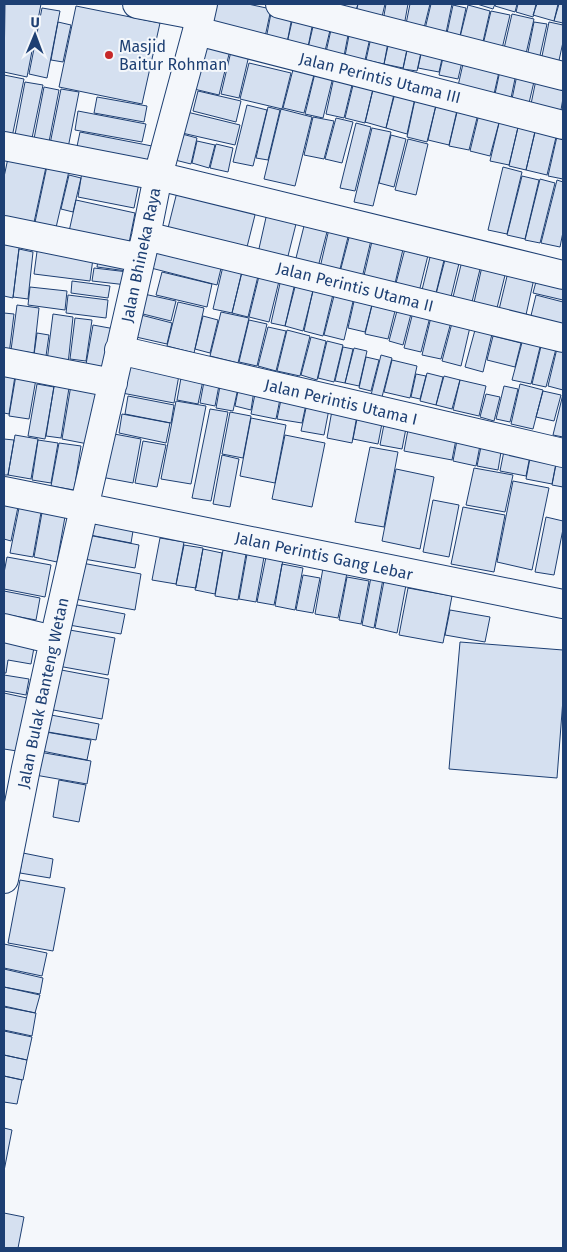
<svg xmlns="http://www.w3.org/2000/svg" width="567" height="1252" viewBox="0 0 567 1252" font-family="'Fira Sans',sans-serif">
<rect width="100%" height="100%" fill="#f4f7fb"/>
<!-- building -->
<path fill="#d5e0f0" stroke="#1d3f73" d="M5,4H41L27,77L4,72Z
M215,4H248L271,9L265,37L210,25Z
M345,4H358L355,14L344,12Z
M358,4H385L381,21L355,16Z
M386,4H408L404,26L383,21Z
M410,4H430L424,28L406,24Z
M431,4H452L446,33L425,29Z
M477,4H495L493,9Z
M496,4H517L515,12L495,6Z
M518,4H536L533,17L516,12Z
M537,4H558L554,21L533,15Z
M559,4H563V23L554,21Z
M453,5L466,8L460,36L447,33Z
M468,5L490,11L482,46L459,41Z
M76,6L160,23L142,104L59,87Z
M42,8L60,11L47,78L29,74Z
M272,8L293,12L287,43L266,39Z
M491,11L510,15L501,53L482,49Z
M294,13L314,17L308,47L287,43Z
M512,14L534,19L525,58L503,53Z
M315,18L332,22L325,51L308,48Z
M333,21L350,25L344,56L326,52Z
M58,22L71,25L63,62L51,60Z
M534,22L547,24L539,60L527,57Z
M549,22L563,25V42L558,65L541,61Z
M351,25L372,29L365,60L345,56Z
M372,33L389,37L384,64L366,60Z
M390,37L409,40L403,68L384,64Z
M207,40L231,46L219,95L194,89Z
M409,41L423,43L417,71L403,69Z
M423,45L444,50L439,72L418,68Z
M232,47L250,51L239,98L221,94Z
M445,49L464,53L458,79L439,75Z
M465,55L501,63L494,94L458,86Z
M295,62L316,67L304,113L283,108Z
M249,63L291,73L282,109L240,99Z
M501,66L517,69L511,98L495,94Z
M316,69L334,73L323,118L305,114Z
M518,70L536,73L529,103L512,99Z
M4,75L24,79L11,142L4,141Z
M537,75L563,80V98L561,110L531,104Z
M334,77L353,81L344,118L326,114Z
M355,77L375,81L365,123L345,118Z
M25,82L43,85L31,143L14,140Z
M374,85L395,90L386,128L365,122Z
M44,87L59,90L48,147L33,144Z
M61,89L79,92L67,153L49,149Z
M198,91L241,101L236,122L193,111Z
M395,93L415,98L407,134L386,128Z
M416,95L437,101L427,142L407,137Z
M97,97L147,106L144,122L94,113Z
M437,101L458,106L449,145L428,140Z
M247,105L267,110L253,166L233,162Z
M268,107L280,110L268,160L256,158Z
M458,108L478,114L469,150L449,146Z
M281,109L312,117L295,186L264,179Z
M78,111L146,124L142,142L75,130Z
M187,112L240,125L235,145L182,133Z
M479,114L500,119L490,156L470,151Z
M313,117L334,121L324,159L304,155Z
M336,118L353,122L342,163L325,159Z
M500,119L519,123L509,165L490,161Z
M356,123L371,127L355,191L340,188Z
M519,123L536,127L526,170L509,166Z
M372,128L391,132L373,206L354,202Z
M536,128L557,133L547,175L526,170Z
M80,132L152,146L147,169L75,156Z
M558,132L563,134V179L548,176Z
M182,134L197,138L191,164L175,160Z
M391,135L406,139L394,187L379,183Z
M408,139L428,144L416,195L395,190Z
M197,141L215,145L209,168L192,163Z
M216,144L233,148L228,172L210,168Z
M8,158L46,167L33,227L4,221V177Z
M47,166L69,171L55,232L34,227Z
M503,167L522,172L507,234L488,230Z
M82,172L139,183L134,208L78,197Z
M69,175L81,178L73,212L61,209Z
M522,176L539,180L525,239L507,235Z
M540,179L555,183L540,243L525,240Z
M557,180L563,182V232L560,247L541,243Z
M179,184L258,203L245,255L166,236Z
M76,200L135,213L128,248L68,236Z
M267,213L297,220L287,260L258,253Z
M306,218L329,224L316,275L293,270Z
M329,229L349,233L338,277L319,272Z
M351,230L372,236L362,278L340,272Z
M373,237L404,245L393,292L362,284Z
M4,238L20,240L13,298L4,296Z
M407,241L430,247L419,292L395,287Z
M38,244L94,251L90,281L34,274Z
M157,244L223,260L217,285L151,268Z
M19,249L33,252L28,299L13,297Z
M432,249L446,252L435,297L421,294Z
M447,252L461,255L450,301L435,298Z
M99,254L129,258L127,271L97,267Z
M463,257L482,261L471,306L452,301Z
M224,262L243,267L232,313L213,309Z
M483,262L507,267L496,312L473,307Z
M94,268L128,272L127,285L92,281Z
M243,268L259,272L248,317L232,313Z
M509,268L535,274L524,324L497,318Z
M162,272L212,284L207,307L156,295Z
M260,272L280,277L269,322L249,317Z
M538,274L563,280V300L533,293Z
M281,279L295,283L285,326L271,323Z
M72,281L110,286L108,298L71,293Z
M315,281L335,286L323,336L304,331Z
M296,283L314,287L303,331L285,326Z
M30,287L67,291L65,310L28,305Z
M336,288L355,293L344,340L324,335Z
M144,294L176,301L171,321L139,313Z
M68,295L108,300L106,318L66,313Z
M536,295L563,302V337L528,328Z
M355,297L373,301L365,332L348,328Z
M373,301L396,307L388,339L365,334Z
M178,302L204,308L194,353L167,346Z
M17,305L39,308L34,353L11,350Z
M398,307L412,310L403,345L389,341Z
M414,308L431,313L421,352L404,348Z
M221,312L249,318L238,363L210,356Z
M4,313L14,314L9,354L4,353Z
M53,314L73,317L68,364L47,361Z
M141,315L172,323L167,344L136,337Z
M203,316L218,320L210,353L195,349Z
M431,317L451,322L441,359L422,355Z
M75,318L92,320L86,361L70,359Z
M249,320L267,324L257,366L239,362Z
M452,323L470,327L461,366L442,361Z
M93,325L115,329L107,373L85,370Z
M268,327L286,331L276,371L258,366Z
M287,330L310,336L300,376L277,371Z
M475,330L492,334L483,372L465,367Z
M37,333L49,335L45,363L33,362Z
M524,335L542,339L531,384L512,380Z
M493,336L521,343L515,367L487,360Z
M311,337L326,341L317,380L301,375Z
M559,340L563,341V390L548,386Z
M327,341L343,345L334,382L318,378Z
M542,342L557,345L546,387L532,384Z
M343,347L353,349L345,383L335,381Z
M354,348L367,351L359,386L345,383Z
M381,355L392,358L382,397L371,395Z
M366,357L379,360L371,391L359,388Z
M392,360L417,366L410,398L384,392Z
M127,365L179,375L174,403L122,393Z
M183,367L205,371L198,404L177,400Z
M206,371L221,375L215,406L200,403Z
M427,373L443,377L436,405L420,401Z
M4,374L15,376L9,414L4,413Z
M416,374L426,376L420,399L411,397Z
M16,375L36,379L29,419L9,416Z
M222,375L240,379L233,411L216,408Z
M444,376L460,380L452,409L436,405Z
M460,380L486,386L479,416L453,410Z
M240,381L255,384L251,410L235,406Z
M37,384L54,387L45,439L28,436Z
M257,384L282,389L276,419L251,414Z
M520,384L543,390L533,429L511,424Z
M71,385L97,389L88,444L62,439Z
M54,386L69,388L61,438L46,436Z
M504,386L518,389L510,422L496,419Z
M283,390L308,395L302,423L277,419Z
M543,391L561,395L554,421L536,417Z
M486,394L500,397L494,421L480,417Z
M563,394V437L553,435Z
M128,396L174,405L171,423L125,414Z
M308,399L330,404L324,435L301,431Z
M176,401L206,406L191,484L161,479Z
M333,405L358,410L352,443L327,438Z
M210,409L228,412L211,501L192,498Z
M359,409L384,413L378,444L353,439Z
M230,412L251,416L243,458L222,454Z
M122,414L170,423L166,443L119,433Z
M386,414L408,418L402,449L380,445Z
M251,418L286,425L275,483L240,476Z
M410,419L458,429L452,460L404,451Z
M459,430L482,435L476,466L453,461Z
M109,433L141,439L133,483L101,477Z
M15,435L38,439L31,479L8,475Z
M285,435L325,443L312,507L272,499Z
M483,437L503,440L498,470L477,466Z
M4,439L14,440L8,475H4Z
M38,440L58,443L51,483L32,480Z
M143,441L166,445L157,487L135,483Z
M506,441L532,446L526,476L500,471Z
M59,443L81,446L74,490L51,486Z
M370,447L398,452L384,527L355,522Z
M532,448L558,453L552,484L526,479Z
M558,454L563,455V487L552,485Z
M222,455L239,459L230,507L213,504Z
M474,468L513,475L505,512L466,505Z
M396,469L434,477L420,549L382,541Z
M513,481L549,488L532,570L497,562Z
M4,499L19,502L11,541L4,539Z
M433,500L459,505L449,557L423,552Z
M20,503L42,507L33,557L10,553Z
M43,507L66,511L57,562L34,557Z
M463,507L505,515L494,572L451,564Z
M94,512L135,519L131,543L90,535Z
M546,517L563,521V529L554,575L535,572Z
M88,535L139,545L135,568L84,559Z
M160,538L184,542L176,584L152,580Z
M184,545L203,548L196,588L176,585Z
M203,549L222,553L215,594L195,590Z
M223,550L246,554L238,600L215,596Z
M247,554L264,557L256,602L239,599Z
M7,557L51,565L45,597L4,589V573Z
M266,557L283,560L274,605L257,602Z
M82,563L141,574L135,610L75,599Z
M282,564L303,568L295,610L275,606Z
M323,568L347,573L338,618L315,614Z
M303,575L320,578L313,613L296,610Z
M347,577L369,581L361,624L339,620Z
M371,577L383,579L374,628L362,625Z
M384,581L406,585L397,633L375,628Z
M408,588L452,596L443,643L399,635Z
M4,591L40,598L36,620L4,614Z
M72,604L125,614L121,634L69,625Z
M450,610L490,617L485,642L445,635Z
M64,629L115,638L108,675L58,666Z
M4,637L35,642L31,664L8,660L6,673H4Z
M460,642L563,650V699L557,778L449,769Z
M56,669L109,679L102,719L48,709Z
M4,675L29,679L26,695L4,691Z
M4,693L27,698L17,751L4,749Z
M51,715L99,724L96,740L48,732Z
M46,732L91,740L87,760L42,751Z
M39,752L91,761L87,784L35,775Z
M59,780L86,785L79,822L53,817Z
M23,853L53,859L50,878L20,873Z
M20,880L65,888L53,951L8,943Z
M4,944L47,953L42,976L4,968Z
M4,969L43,978L40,994L4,987Z
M4,987L40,995L35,1013L4,1006Z
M4,1007L36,1013L32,1036L4,1030Z
M4,1031L32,1037L27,1060L4,1055Z
M4,1055L27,1060L23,1080L4,1076Z
M4,1076L22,1080L17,1104L4,1102Z
M4,1128L12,1130L4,1171Z
M4,1213L24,1217L18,1248H4Z"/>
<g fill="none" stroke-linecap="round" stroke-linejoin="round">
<!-- minor casing -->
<g stroke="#1d3f73" stroke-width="30">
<path id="minor" d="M137,4L200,16
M280,4L563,76
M197,31L563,125
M4,146L158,176L563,275
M4,230L141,258
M146,236L563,338
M119,350L563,453
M4,362L113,383
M4,491L563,604
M4,628L54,640
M4,879L26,768L54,640L146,236L158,176L197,31L203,4"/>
</g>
<!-- minor -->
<use href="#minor" stroke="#f4f7fb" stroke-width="28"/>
</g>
<!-- markers -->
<circle fill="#c62828" stroke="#f4f7fb" stroke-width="2" cx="109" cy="55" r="5"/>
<g text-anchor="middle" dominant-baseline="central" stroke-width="4" stroke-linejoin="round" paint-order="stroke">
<!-- poi labels -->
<g font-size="16" fill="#1d3f73" stroke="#f4f7fb" text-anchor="start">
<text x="119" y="46">Masjid<tspan x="119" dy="18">Baitur Rohman</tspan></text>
</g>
<!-- street labels -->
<g font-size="16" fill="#1d3f73" stroke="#f4f7fb">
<text transform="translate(380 78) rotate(14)">Jalan Perintis Utama III</text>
<text transform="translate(141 255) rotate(-78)">Jalan Bhineka Raya</text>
<text transform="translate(355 287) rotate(14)">Jalan Perintis Utama II</text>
<text transform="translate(341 402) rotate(13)">Jalan Perintis Utama I</text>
<text transform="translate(324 556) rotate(12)">Jalan Perintis Gang Lebar</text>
<text transform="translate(43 693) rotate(-78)">Jalan Bulak Banteng Wetan</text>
</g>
</g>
<!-- border -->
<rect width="567" height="1252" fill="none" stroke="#1d3f73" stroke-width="10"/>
<!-- north arrow -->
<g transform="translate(35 35) rotate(1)" stroke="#f4f7fb" stroke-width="4" paint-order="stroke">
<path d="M0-4L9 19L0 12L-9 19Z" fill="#1d3f73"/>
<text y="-8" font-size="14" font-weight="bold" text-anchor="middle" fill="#1d3f73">U</text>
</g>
</svg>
